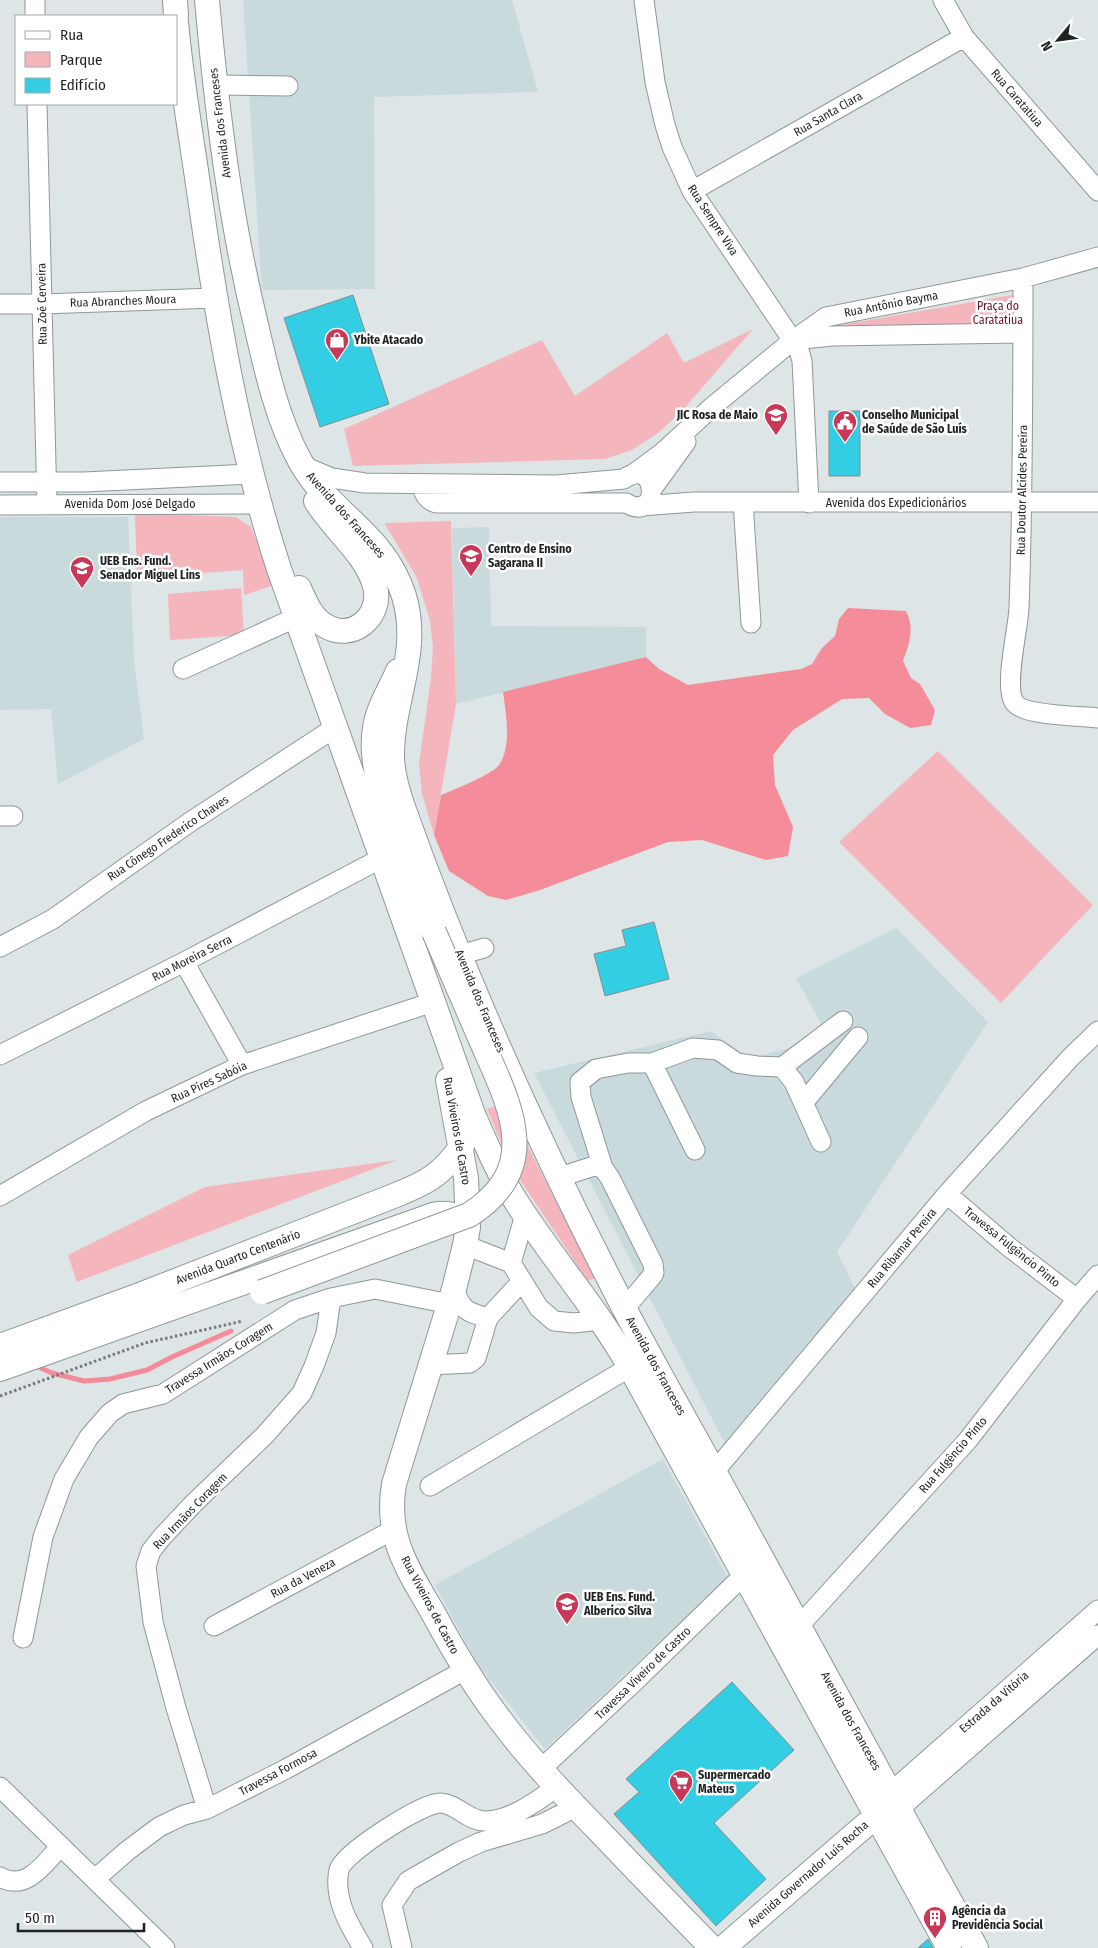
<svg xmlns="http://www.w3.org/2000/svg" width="1098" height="1948" viewBox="0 0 1098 1948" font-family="'Fira Sans Condensed',sans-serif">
<rect width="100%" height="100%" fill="#dde5e6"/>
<!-- built -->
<path fill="#c9dadd" d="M243,0H512L538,92L374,97L375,289L262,290Z
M128,517L134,660L144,739L58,784L51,709L0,710V517Z
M489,527L491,626L646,627V657L456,704L452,528Z
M896,928L988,1022L837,1252L857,1292L725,1444L534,1073L711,1031L749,1059L788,1048L824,1029L796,978Z
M663,1459L728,1578L545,1749L477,1664L435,1585Z"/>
<!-- green -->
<path fill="#f4b6bc" d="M1012,295L1014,328L830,327Z
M753,329L682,411L658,433L632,450L605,459L353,466L344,429L542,340L575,396L667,333L684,363Z
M135,513L236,517L251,527L274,585L244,595L243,570L137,578Z
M451,521L456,704L434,835L422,794L419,764L431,678L433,647L430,621L417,578L385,524V523Z
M241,588L244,635L170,640L168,594Z
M938,751L1093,905L1001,1003L839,842Z
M500,1105L517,1125L595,1278L588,1281L520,1180L504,1150L487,1109Z
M397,1160L77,1282L68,1255L205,1187Z"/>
<!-- forest -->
<path fill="#f48d99" d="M848,608L906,611C915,628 909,644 903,661L911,678L920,684L935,710L931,725L910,728L885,714L869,698L842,699L793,730L773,755L775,785L793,827L788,856L766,860L702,840L668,842L540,890L506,900L488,896L449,871L434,835L441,795C453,790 493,774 499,765C512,747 506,713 503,692L646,657L659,669L688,685L801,669L812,664L822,648L835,636L839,619Z"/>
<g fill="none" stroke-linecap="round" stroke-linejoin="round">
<!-- stream -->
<path stroke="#f38c98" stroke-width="5" d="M34,1365L52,1373L84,1381L110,1379L147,1370L172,1357L231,1331"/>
</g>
<!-- building -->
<path fill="#34cee4" stroke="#868d8e" d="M353,295L389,404L320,427L284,318Z
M829,411H860V476H829Z
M654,922L669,979L605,996L594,954L626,946L622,930Z
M732,1682L794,1750L714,1823L766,1879L716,1926L614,1814L639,1792L626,1779Z
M928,1939L933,1948H918Z"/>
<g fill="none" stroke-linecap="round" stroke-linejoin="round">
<!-- minor casing -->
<g stroke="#909798" stroke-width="21">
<path id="minor" d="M35,0V16
M644,0L655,82L665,125L672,147L692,191L799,350L802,361L809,503
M943,0L964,37L1098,191
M215,85L288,86
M37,104L47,505
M692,191L964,37
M1023,278C1023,388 1023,498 1019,608C1018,630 1004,685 1014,702C1022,716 1082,716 1098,718
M0,304H42L216,298
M793,340L832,336L1023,333
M303,466L332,478L365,483L557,485L624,479C657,454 663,524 626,503H436C426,500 424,493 421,484
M632,475L662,453L712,407L792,341L826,317L1023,278L1098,257
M0,482H84L251,474
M652,489L686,442
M743,502L751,623
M0,505L259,504
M641,506L694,502H1098
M183,669L297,617
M0,816H13
M0,947L53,919L190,822L336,727
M460,955L484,948
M184,962L242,1065
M0,1055L184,962L382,858
M652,1063L693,1048L718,1050L737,1063L757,1066L782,1067L794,1082L821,1142
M782,1067L843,1021
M804,1102L858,1037
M603,1168L581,1097L580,1082L596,1069L628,1063H652L695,1150
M560,1177L594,1166L603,1168L610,1178L653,1264L654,1273L652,1276L625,1308
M947,1194L1009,1247L1077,1299
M0,1196L146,1111L242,1065L433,1002
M465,1245L511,1263L539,1308L554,1321L574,1323L601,1320
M511,1263L525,1215
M488,1318L522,1281
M430,1365L470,1363L476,1358L488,1318C467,1312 462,1311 454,1289
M714,1472L947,1194L1070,1058L1098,1031
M430,1486L630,1367
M214,1626L393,1530
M799,1626L968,1440L1077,1299L1098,1275
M23,1638L43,1537L64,1479L89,1437L110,1413L123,1404L163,1394L295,1310L331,1298L375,1289L450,1304
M541,1769L635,1681L744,1575
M0,1787L165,1948
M890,1793L1098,1610
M207,1809L176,1708L153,1622L146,1566L151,1551L162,1537L194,1503L265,1435L302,1393L314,1366L326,1333L331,1298
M899,1809L1098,1635
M0,1877C26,1892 44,1864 60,1847
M95,1879L127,1851L159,1827L184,1815L207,1809L286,1769L465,1670
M363,1948C349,1925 333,1898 339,1870C342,1854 423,1802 441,1803C457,1804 469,1822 486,1821C512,1820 537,1801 557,1787
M402,1948L392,1905L408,1881L459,1852L481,1842L542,1824L576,1807"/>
</g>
<!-- major casing -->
<g stroke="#909798" stroke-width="26">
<path id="major" d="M175,0L176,16
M207,0C217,112 230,220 257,329C267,373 278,421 300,461C329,514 384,532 404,596C421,652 392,700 392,755C392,773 397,790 403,807C463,977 541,1148 624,1308C659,1374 697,1440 733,1506C813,1653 894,1801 976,1948
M176,22C181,79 191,135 199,191C217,318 239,446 279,569L473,1114C486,1144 499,1175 517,1203C553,1259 597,1309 630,1367L949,1948
M299,588C305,602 311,617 324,625C352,643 383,616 375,586C367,555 333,529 316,501
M398,671C390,690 378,707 375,728C369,764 384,799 396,832C407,865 420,899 434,932
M448,1080L466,1178L468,1227L465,1245L454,1289L394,1484C385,1536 407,1568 432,1611C452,1648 473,1684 498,1717C529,1759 565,1796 601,1833C638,1872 675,1910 712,1948
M0,1346L137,1296L396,1195C428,1182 441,1175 462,1146
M0,1369L433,1215C447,1212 458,1214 467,1226
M723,1948L876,1816L890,1812"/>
</g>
<!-- path -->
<path stroke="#757a7a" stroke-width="3" stroke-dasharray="2.5 2.5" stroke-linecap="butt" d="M0,1396L145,1343L243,1321"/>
<!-- minor -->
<use href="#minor" stroke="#fff" stroke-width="19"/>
<!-- major -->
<use href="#major" stroke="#fff" stroke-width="24"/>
<!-- major-bridge casing -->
<g stroke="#909798" stroke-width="26" stroke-linecap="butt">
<path id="major-bridge" d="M262,1292L469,1215C545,1167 509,1104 481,1040C465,1004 450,968 434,932"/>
</g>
<!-- major-bridge -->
<use href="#major-bridge" stroke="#fff" stroke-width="24"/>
</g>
<!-- icons -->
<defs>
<g id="shop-pin" transform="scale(1.25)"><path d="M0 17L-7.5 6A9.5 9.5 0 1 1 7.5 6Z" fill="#c93957" stroke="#fff"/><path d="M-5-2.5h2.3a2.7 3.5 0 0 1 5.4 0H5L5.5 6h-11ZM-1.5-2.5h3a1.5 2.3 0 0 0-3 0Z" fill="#fff"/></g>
<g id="school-pin" transform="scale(1.25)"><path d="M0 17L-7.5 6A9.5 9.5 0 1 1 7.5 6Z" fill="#c93957" stroke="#fff"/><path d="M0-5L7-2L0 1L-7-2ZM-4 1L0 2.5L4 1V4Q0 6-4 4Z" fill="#fff"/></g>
<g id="civic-pin" transform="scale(1.25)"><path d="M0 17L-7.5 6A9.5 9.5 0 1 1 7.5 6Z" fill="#c93957" stroke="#fff"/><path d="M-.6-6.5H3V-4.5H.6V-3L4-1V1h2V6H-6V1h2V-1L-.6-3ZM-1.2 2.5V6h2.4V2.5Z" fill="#fff"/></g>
<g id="supermarket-pin" transform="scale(1.25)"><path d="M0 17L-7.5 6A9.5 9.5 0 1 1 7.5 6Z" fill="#c93957" stroke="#fff"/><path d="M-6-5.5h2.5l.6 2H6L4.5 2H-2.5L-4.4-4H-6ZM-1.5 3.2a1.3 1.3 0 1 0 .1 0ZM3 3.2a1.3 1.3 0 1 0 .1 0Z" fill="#fff"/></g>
<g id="building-pin" transform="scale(1.25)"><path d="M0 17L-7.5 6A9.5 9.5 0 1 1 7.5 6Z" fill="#c93957" stroke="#fff"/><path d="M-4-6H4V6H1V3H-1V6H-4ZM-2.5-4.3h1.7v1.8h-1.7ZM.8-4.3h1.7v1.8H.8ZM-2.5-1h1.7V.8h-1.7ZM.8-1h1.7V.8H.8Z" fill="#fff"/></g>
</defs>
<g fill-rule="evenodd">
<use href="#shop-pin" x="337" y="340"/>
<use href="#school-pin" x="776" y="415"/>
<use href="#civic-pin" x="845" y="422"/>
<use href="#school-pin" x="471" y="556"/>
<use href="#school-pin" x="82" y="568"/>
<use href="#school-pin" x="567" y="1604"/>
<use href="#supermarket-pin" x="681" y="1782"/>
<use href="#building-pin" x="935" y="1918"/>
</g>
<g text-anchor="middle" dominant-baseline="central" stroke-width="5" stroke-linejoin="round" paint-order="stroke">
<!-- street labels -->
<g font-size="12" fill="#1f2222" stroke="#fff">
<text transform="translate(1017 98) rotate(49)">Rua Caratatiua</text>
<text transform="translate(828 114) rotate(-30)">Rua Santa Clara</text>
<text transform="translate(220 123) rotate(-97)">Avenida dos Franceses</text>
<text transform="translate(713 220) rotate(57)">Rua Sempre Viva</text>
<text transform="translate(123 301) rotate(-2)">Rua Abranches Moura</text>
<text transform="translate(42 304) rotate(-91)">Rua Zoé Cerveira</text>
<text transform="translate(891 304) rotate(-11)">Rua Antônio Bayma</text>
<text transform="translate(1022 490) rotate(-89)">Rua Doutor Alcídes Pereira</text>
<text x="896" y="503">Avenida dos Expedicionários</text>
<text x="130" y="504">Avenida Dom José Delgado</text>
<text transform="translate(346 515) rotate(48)">Avenida dos Franceses</text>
<text transform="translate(168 838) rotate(-34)">Rua Cônego Frederico Chaves</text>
<text transform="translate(192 958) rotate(-27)">Rua Moreira Serra</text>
<text transform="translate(480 1001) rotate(67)">Avenida dos Franceses</text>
<text transform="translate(209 1082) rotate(-25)">Rua Píres Sabóia</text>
<text transform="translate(457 1131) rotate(80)">Rua Viveiros de Castro</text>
<text transform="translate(1012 1247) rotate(39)">Travessa Fulgêncio Pinto</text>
<text transform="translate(902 1248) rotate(-50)">Rua Ribamar Pereira</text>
<text transform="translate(238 1257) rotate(-21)">Avenida Quarto Centenário</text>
<text transform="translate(219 1358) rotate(-32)">Travessa Irmãos Coragem</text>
<text transform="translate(656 1366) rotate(61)">Avenida dos Franceses</text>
<text transform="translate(953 1455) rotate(-49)">Rua Fulgêncio Pinto</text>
<text transform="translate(190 1511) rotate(-46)">Rua Irmãos Coragem</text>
<text transform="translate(303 1578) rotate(-28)">Rua da Veneza</text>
<text transform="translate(430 1605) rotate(62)">Rua Viveiros de Castro</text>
<text transform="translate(643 1673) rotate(-44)">Travessa Viveiro de Castro</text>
<text transform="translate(994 1702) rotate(-41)">Estrada da Vitória</text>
<text transform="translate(851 1721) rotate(61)">Avenida dos Franceses</text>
<text transform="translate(278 1772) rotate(-28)">Travessa Formosa</text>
<text transform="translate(808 1874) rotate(-41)">Avenida Governador Luís Rocha</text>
</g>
<!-- park labels -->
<g font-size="12" fill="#6d1128" stroke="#fff">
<text x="998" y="306">Praça do<tspan x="998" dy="14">Caratatiua</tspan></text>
</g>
<!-- poi labels -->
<g font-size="12" font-weight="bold" fill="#1f2222" stroke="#fff" text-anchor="start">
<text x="354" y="340">Ybite Atacado</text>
<text x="758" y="415" text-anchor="end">JIC Rosa de Maio</text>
<text x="862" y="415">Conselho Municipal<tspan x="862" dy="14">de Saúde de São Luís</tspan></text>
<text x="488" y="549">Centro de Ensino<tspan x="488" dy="14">Sagarana II</tspan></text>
<text x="100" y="561">UEB Ens. Fund.<tspan x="100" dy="14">Senador Miguel Lins</tspan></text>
<text x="584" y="1597">UEB Ens. Fund.<tspan x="584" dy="14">Alberico Silva</tspan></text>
<text x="698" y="1775">Supermercado<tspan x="698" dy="14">Mateus</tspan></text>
<text x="952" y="1911">Agência da<tspan x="952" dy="14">Previdência Social</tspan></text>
</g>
</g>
<!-- legend -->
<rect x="15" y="15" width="162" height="90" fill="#ffffff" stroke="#a5a7a7"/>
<rect x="25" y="31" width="25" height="8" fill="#ffffff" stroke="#a5a7a7"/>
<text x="60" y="40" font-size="15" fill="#1f2222">Rua</text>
<rect x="25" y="52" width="25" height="15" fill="#f4b6bc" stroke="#a5a7a7"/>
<text x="60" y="65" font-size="15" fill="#1f2222">Parque</text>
<rect x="25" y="78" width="25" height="15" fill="#34cee4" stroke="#a5a7a7"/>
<text x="60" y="90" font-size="15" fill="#1f2222">Edifício</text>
<!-- north arrow -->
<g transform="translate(1058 40) rotate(241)" stroke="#ffffff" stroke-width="4" paint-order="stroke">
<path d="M0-4L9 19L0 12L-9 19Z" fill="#1f2222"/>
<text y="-8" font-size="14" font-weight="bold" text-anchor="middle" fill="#1f2222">N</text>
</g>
<!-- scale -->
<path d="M18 1923v8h126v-8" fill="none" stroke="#1f2222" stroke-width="2.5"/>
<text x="25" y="1923" font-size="15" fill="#1f2222" stroke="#ffffff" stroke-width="4" paint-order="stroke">50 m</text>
</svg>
